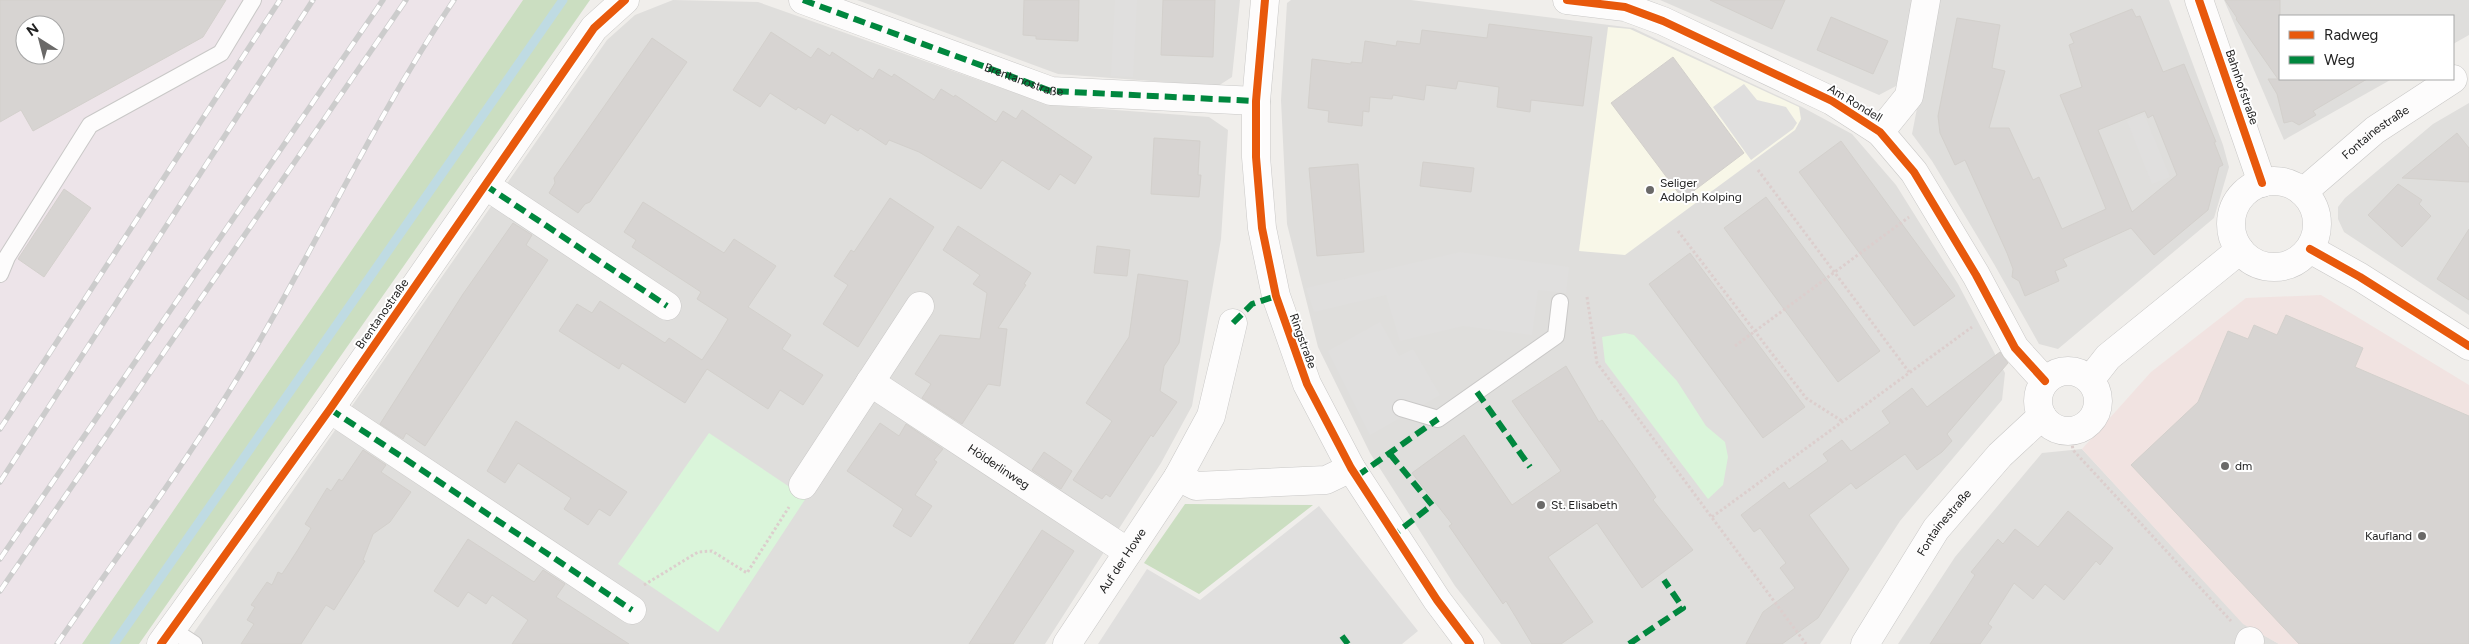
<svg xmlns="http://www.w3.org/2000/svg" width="2469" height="644" viewBox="0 0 2469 644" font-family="Figtree,sans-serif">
<rect width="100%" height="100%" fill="#f0eeeb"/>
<!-- residential -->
<path fill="#dfdedc" d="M673,0L758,2L1049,105L1209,117L1228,130L1221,239L1192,406L1161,463L1045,644H186L607,40L635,15Z
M857,0H1240L1232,77L1218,86L1058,74Z
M1291,0H1411L1633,28L1802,107L1852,134L1896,185L1958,284L2005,373L2002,400L1900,521L1820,644H1501L1455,586L1370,453L1318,347L1287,224L1281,100L1287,3Z
M1660,0H1913L1896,86L1879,95Z
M1938,0H2169L2223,145L2229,167L2214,218L2058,349L2039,344L1994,264L1932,161L1912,134Z
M2224,0H2469V35L2453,44V16H2280V79H2392L2284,140Z
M2469,103V315L2344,232L2338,219V207L2345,198L2433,124Z
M2082,449L2243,623L2279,644H1898L1955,557L2042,453Z"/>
<!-- commercial -->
<path fill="#f1e3e1" d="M2321,295L2469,385V644H2279L2243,624L2082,449L2151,372L2246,298Z"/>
<!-- industrial -->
<path fill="#ede4e9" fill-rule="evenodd" d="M0,0H523L82,644H0ZM25,25H55V55H25Z"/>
<!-- education -->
<path fill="#f8f7e8" d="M1608,27L1630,29L1799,107L1801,119L1795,130L1625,255L1579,251Z"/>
<!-- forest -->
<path fill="#cbdec1" d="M523,0H590L139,644H82Z
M1185,504L1313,505L1199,594L1144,563Z"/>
<!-- park -->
<path fill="#daf5da" d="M1625,333L1634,335L1677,381L1706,426L1725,442L1728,457L1723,485L1708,499L1605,362L1602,337Z
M709,433L806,498L718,632L618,564Z"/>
<!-- parking -->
<path fill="#e0dfde" d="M1115,0H1137L1133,77L1111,76Z
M1744,84L1757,100L1786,107L1797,123L1793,129L1751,160L1713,107Z
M2144,114L2170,177L2152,184L2127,121Z
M1460,252L1569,267L1566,293L1538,290L1532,335L1463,326L1400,341L1386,295L1314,312L1306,288Z
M1380,322L1399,356L1413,349L1440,395L1370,435L1328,351Z
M1319,506L1418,631L1402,644H1098L1147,569L1200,600Z"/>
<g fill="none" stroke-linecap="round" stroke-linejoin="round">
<!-- stream -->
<path stroke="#bfdbe3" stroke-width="9" d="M114,644L563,0"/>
</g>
<!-- building -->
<path fill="#d7d4d2" stroke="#d3d0cc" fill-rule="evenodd" d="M0,0H226L203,37L33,131L21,110L0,122ZM25,25H55V55H25Z
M1024,0H1079L1078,41L1036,39V36L1023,35Z
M1163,0H1215L1213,57L1161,55Z
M1710,0H1785L1772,29Z
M2225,0H2280V79H2367L2313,111L2316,115L2299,125L2292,121L2284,123L2277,94L2268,79H2278L2236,19L2237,18Z
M2132,9L2136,17L2140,16L2163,72L2184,64L2216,142H2214L2223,165L2219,167L2208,210L2154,255L2131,228L2063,259L2067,266L2055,271L2059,281L2025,296L2019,281L2012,277L2013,269L2007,253L1965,160L1955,165L1940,133L1938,116L1957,18L2000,25L1992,68L2005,71L1989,128H2009L2033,180L2039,177L2062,229L2106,209L2060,95L2082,87L2069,45L2074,43L2070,34ZM2145,111L2148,118L2153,115L2177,175L2132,212L2098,130Z
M1831,17L1888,41L1873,74L1817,50Z
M1489,24L1592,37L1583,106L1531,100L1530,112L1497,107L1499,87L1458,81L1456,89L1426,85L1424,100L1393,95L1392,99L1370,97L1369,112L1363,111L1362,126L1328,122L1329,111L1308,108L1312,59L1351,64V62L1362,63L1365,41L1396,46L1397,41L1420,44L1422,30L1487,38Z
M771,32L811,58L818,48L830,56L832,52L873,79L879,69L892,77L894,74L934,100L941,89L954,97L955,95L996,122L1003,111L1016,119L1022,110L1092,157L1075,184L1060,174L1049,190L1002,160L981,189L919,152L889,140L886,145L860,128L858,131L831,114L825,124L798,107L796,110L770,93L760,107L733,90Z
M652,38L687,62L590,202L585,204L578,213L549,193L555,183L554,178Z
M1673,57L1744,153L1683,199L1611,103Z
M2457,133L2469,148V182L2402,178Z
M1154,138L1200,141L1198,175H1201L1199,197L1151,194Z
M1841,141L1955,296L1914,326L1799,172Z
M1423,162L1474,168L1471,192L1420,186Z
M1358,164L1364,252L1317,256L1309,168Z
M2398,184L2422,200L2419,204L2431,216L2402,247L2368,215Z
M64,189L91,208L44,277L18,259Z
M1766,197L1880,351L1838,382L1724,228Z
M890,198L934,227L858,347L823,324L848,285L834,276L851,250L854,252Z
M643,202L724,253L734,239L776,266L748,307L791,335L782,349L823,375L803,405L780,390L768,409L707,369L685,403L622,363L619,369L559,331L577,304L592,313L600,301L665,343L669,338L702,360L716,339L728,319L697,299L701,292L632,247L636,240L624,232Z
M513,223L532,235L526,245L548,260L425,446L406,433L403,439L380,424L463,294Z
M958,226L1031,273L1024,284L1026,285L998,328L1007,329L1000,386L988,384L962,424L922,398L931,384L915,374L940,335L980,339L987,293L973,284L980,275L943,250Z
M2469,229V300L2437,279Z
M1097,246L1130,250L1127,276L1094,273Z
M1690,253L1805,407L1763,438L1649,284Z
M1138,274L1188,281L1179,343L1164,366L1160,391L1177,402L1153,437L1151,435L1110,497L1106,494L1102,499L1073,480L1112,421L1086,403L1129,337Z
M2286,315L2363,348L2355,367L2469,416V644H2299L2131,465L2198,402L2228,331L2248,339L2254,325L2277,335Z
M2000,352L2008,363L1947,434L1952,441L1942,452L1917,470L1905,454L1856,489L1851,483L1809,515L1849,569L1818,618L1782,644H1746L1763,612L1795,588L1780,568L1786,563L1760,528L1754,532L1741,515L1784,482L1789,489L1828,461L1823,454L1842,440L1851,451L1890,423L1882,411L1912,388L1927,407Z
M1566,366L1599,422L1602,420L1656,497L1653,500L1693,550L1642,588L1597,523L1548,557L1593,622L1561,644H1532L1506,601L1503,604L1449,526L1452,524L1412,473L1464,435L1512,505L1561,471L1512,401Z
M516,421L627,492L610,516L599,509L588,525L564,509L571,498L518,463L505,483L487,471Z
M880,423L899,436L906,424L943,449L934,460L937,462L915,495L932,506L911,537L893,526L903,509L847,471Z
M363,450L386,465L381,472L411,492L390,522L373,534L363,560L365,561L334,610L326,605L301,644H241L254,624L247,620L255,607L251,605L267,582L272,585L278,572L282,574L297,551L311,528L305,524L327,488L331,491L339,479L342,481Z
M1044,452L1072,471L1061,489L1032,470Z
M2068,511L2113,548L2100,565L2096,561L2064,600L2045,584L2033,599L2014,583L1988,624L1992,627L1980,644H1930L1975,575L1971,572L1998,539L2003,544L2015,529L2038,547Z
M1042,530L1074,551L1013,644H969Z
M468,539L534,582L543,570L565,584L556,597L629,644H512L528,620L492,595L486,604L468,592L458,607L434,591Z"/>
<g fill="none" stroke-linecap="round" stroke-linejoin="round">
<!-- lane casing -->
<g stroke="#c9c8c7" stroke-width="18">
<path id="lane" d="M0,274L7,257L90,125L221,53L253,0
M1401,408L1438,419L1556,336L1560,302
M171,629L194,644"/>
</g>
<!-- street casing -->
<g stroke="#c9c8c7" stroke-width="29">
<g id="street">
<path d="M803,0L1051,91L1256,101"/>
<path d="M1265,0L1256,101V157L1262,228L1276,296L1307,384L1351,468L1437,600L1470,644"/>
<path d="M1567,0L1625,7L1663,21L1832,101L1880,132L1914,172L1976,275L2015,348L2045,381"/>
<path d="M2199,0L2262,183"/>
<path d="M1880,132L1909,96L1926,0"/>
<circle cx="2274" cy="224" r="43"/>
<path d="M485,185L667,306"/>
<path id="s1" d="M2303,192L2375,130L2453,79"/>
<path d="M2310,249L2360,277L2469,346"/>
<circle cx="2068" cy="401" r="30"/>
<path d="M2090,380L2108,357L2240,250"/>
<path id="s2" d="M870,382L1128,552"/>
<path d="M330,409L632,610"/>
<path d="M1178,477L1196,486L1326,480L1351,468"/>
<path d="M803,485L920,306"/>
<path d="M161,644L330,409L594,28L625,0"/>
<path id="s3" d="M1067,644L1178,477L1211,416L1233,323"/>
<path id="s4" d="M1865,644L1936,529L2000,455L2042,416"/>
<path d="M2249,644L2250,641"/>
</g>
</g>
<!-- path -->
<path stroke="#dccecd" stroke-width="3" stroke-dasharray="2.5 2.5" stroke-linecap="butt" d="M1758,170L1909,372
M1678,231L1806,398L1842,421
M1587,297L1597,363L1806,644
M1735,346L1909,217
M2070,431L2073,450L2231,621
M1712,517L1972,327
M644,585L698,552L712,551L747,573L789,507"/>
<!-- lane -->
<use href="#lane" stroke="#fdfcfc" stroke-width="16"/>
<!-- street -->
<use href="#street" stroke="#fdfcfc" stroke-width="28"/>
<!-- rail casing -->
<g stroke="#ccc" stroke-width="5.5">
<path id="rail" d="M0,429L280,0
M0,482L313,0
M0,559L383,0
M0,591L406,0
M57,644C124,546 196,450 256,347C323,232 379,111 454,0"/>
</g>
<!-- rail -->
<use href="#rail" stroke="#fff" stroke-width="4" stroke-dasharray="11" stroke-linecap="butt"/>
<!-- quiet -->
<g stroke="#00873e" stroke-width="6" stroke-dasharray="12 6" stroke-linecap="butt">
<path id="s5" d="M803,0L1051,91L1256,101"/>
<path d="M485,185L667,306"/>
<path d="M1233,323L1252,304L1276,296"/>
<path d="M1477,392L1530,467"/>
<path d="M330,409L632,610"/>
<path d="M1390,454L1432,505L1395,534"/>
<path d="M1357,476L1438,419"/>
<path d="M1342,636L1348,644"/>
<path d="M1629,644L1683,608L1664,580"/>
</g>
<!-- cycleway casing -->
<g stroke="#fff" stroke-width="11">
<path id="cycleway" d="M1265,0L1256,101V157L1262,228L1276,296L1307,384L1351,468L1437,600L1470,644
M1567,0L1625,7L1663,21L1832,101L1880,132L1914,172L1976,275L2015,348L2045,381
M2199,0L2262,183
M2310,249L2360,277L2469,346
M161,644L330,409L594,28L625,0"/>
</g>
<!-- cycleway -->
<use href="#cycleway" stroke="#e8590c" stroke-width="8"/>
</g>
<!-- markers -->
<g fill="#6a6968" stroke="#fff" stroke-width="2">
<circle cx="1650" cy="190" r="5"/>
<circle cx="2225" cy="466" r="5"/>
<circle cx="1541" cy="505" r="5"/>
<circle cx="2422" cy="536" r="5"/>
</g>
<g text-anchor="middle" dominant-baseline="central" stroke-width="4" stroke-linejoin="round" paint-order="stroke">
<!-- street labels -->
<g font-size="12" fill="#222" stroke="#fff">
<text stroke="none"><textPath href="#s5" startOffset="235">Brentanostraße</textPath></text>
<text transform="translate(2242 87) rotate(71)">Bahnhofstraße</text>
<text transform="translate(1855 103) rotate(31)">Am Rondell</text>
<text stroke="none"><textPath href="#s1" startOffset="94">Fontainestraße</textPath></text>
<text transform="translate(382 314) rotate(-55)">Brentanostraße</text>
<text transform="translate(1303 341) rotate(70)">Ringstraße</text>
<text stroke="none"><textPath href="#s2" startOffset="154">Hölderlinweg</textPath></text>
<text stroke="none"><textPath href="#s4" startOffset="145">Fontainestraße</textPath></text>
<text stroke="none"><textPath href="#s3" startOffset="100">Auf der Howe</textPath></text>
</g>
<!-- poi labels -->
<g font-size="12" fill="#222" stroke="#fff" text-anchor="start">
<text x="1660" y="183">Seliger<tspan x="1660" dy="14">Adolph Kolping</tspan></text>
<text x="2235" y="466">dm</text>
<text x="1551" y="505">St. Elisabeth</text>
<text x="2412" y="536" text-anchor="end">Kaufland</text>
</g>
</g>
<!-- legend -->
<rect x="2279" y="15" width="175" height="65" fill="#ffffff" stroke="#a7a7a7"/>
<rect x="2289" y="31" width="25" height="8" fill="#e8590c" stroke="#a7a7a7"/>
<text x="2324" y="40" font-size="15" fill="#222222">Radweg</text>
<rect x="2289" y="56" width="25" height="8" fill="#00873e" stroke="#a7a7a7"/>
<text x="2324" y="65" font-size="15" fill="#222222">Weg</text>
<!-- north arrow -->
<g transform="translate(40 40) rotate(324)"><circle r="24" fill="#ffffff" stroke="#a7a7a7"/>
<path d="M0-4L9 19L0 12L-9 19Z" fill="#6a6968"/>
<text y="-8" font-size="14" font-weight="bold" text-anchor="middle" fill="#222222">N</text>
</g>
</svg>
